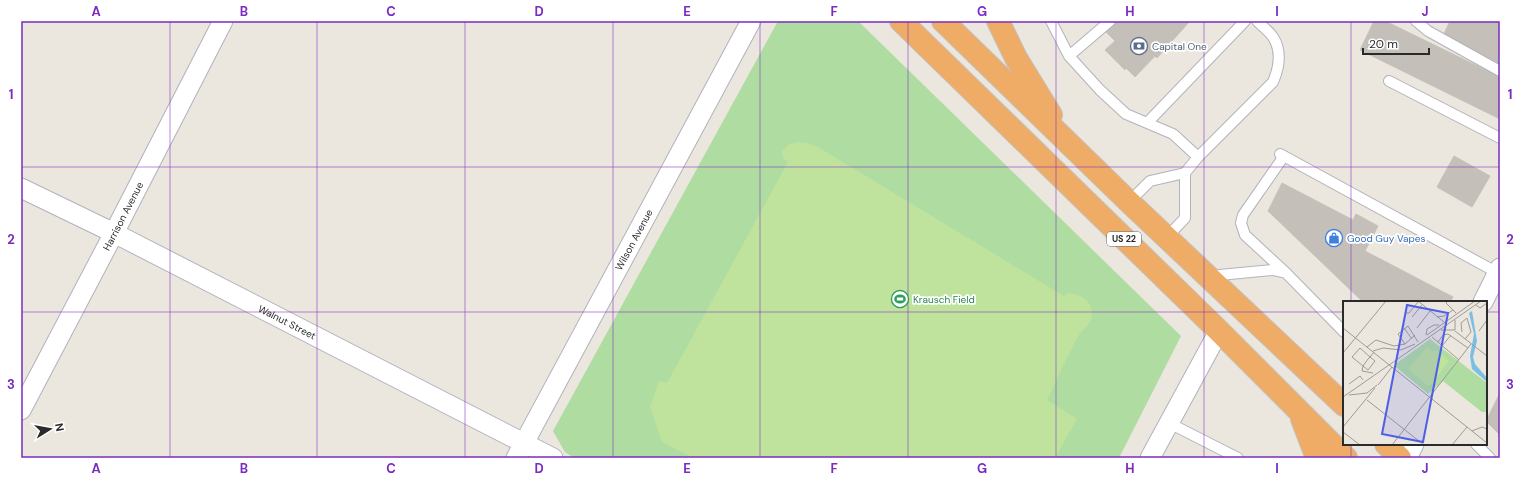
<svg xmlns="http://www.w3.org/2000/svg" width="1521" height="479" viewBox="0 0 1521 479" font-family="'DM Sans',sans-serif">
<rect width="100%" height="100%" fill="#ebe6de"/>
<!-- park -->
<path fill="#afdca0" d="M778,21H858L1181,336L1119,458H574L565,452L553,431Z"/>
<!-- pitch -->
<path fill="#bfe29d" d="M797,142L807,143L818,147L1064,296L1068,293C1081,295 1092,299 1092,315C1092,324 1083,328 1079,335C1067,356 1058,378 1047,400L1077,419L1055,458H693L662,442L650,407L659,381L667,383L788,162L783,158L782,152L788,145Z"/>
<!-- building -->
<path fill="#c4c0b9" stroke="#c6c2b8" d="M1117,21H1190L1157,58L1155,56L1135,77L1126,68L1125,70L1105,50L1115,41L1106,32Z
M1374,21H1385L1500,77V119L1360,50Z
M1450,21H1495L1500,23V64L1443,36Z
M1454,156L1490,176L1472,207L1437,187Z
M1282,183L1353,220L1356,214L1378,226L1365,251L1453,297L1450,302H1363L1268,211Z
M1500,393V435L1486,421Z"/>
<g fill="none" stroke-linecap="round" stroke-linejoin="round">
<!-- lane casing -->
<g stroke="#b1b3bd" stroke-width="12">
<path id="lane" d="M1051,21L1069,56L1110,21
M1416,21L1428,31L1500,71
M1069,56L1100,90L1126,114L1173,134L1198,157
M1389,81L1500,138
M1148,122L1245,21
M1280,154L1498,273
M1284,156L1243,215L1241,223L1245,235L1285,272
M1129,202L1150,181L1185,173
M1166,238L1185,218V173L1198,157L1273,82C1279,68 1282,51 1273,37C1269,31 1262,26 1257,21
M1209,276L1273,270L1286,273L1344,332
M1169,423L1238,458
M1476,444L1490,458"/>
</g>
<!-- street casing -->
<g stroke="#b1b3bd" stroke-width="21">
<g id="street">
<path id="s1" d="M21,188L114,233L553,458"/>
<path d="M1483,302L1500,268"/>
<path id="s2" d="M21,410L114,233L223,21"/>
<path id="s3" d="M516,458L751,21"/>
<path d="M1150,458L1219,331"/>
<path d="M1407,458L1414,444"/>
</g>
</g>
<!-- highway casing -->
<g stroke="#c3c3c3" stroke-width="24">
<path id="highway" d="M901,21L1219,331L1346,458
M943,21L1129,202L1344,405
M998,21L1016,58L1051,115
M1302,419L1317,458
M1386,444L1400,458"/>
</g>
<!-- lane -->
<use href="#lane" stroke="#fff" stroke-width="10"/>
<!-- street -->
<use href="#street" stroke="#fff" stroke-width="19"/>
<!-- highway -->
<use href="#highway" stroke="#eeac66" stroke-width="22"/>
</g>
<!-- grid -->
<path fill="none" stroke="#7b2cbf" stroke-width="1" stroke-opacity="0.55" d="M170,21V458M317,21V458M465,21V458M613,21V458M760,21V458M908,21V458M1056,21V458M1204,21V458M1351,21V302M21,167H1500M21,312H1344M1486,312H1500M1351,444V458"/>
<!-- icons -->
<defs>
<g id="bank-ring" transform="scale(0.9)"><circle r="9.5" fill="#fff" stroke="#5c6f8a" stroke-width="1.5"/><path d="M-6-4H6V4H-6ZM0-2.3a2.3 2.3 0 1 0 0 4.6a2.3 2.3 0 1 0 0-4.6Z" fill="#5c6f8a"/></g>
<g id="shop-ring" transform="scale(0.9)"><circle r="9.5" fill="#fff" stroke="#3f7fe0" stroke-width="1.5"/><path d="M-5-2.5h2.3a2.7 3.5 0 0 1 5.4 0H5L5.5 6h-11ZM-1.5-2.5h3a1.5 2.3 0 0 0-3 0Z" fill="#3f7fe0"/></g>
<g id="stadium-ring" transform="scale(0.9)"><circle r="9.5" fill="#fff" stroke="#2e9e5b" stroke-width="1.5"/><path d="M0-5a6.5 5 0 1 0 0 10a6.5 5 0 1 0 0-10ZM-3.5-1.8h7v3.6h-7Z" fill="#2e9e5b"/></g>
</defs>
<g fill-rule="evenodd">
<use href="#bank-ring" x="1139" y="46"/>
<use href="#shop-ring" x="1334" y="238"/>
<use href="#stadium-ring" x="900" y="299"/>
</g>
<g text-anchor="middle" dominant-baseline="central" stroke-width="3.5" stroke-linejoin="round" paint-order="stroke">
<!-- shield labels -->
<rect fill="#fff" stroke="#6a6a6a" stroke-width="1" x="1107" y="232" width="34" height="14" rx="3"/>
<g font-size="9" font-weight="bold" fill="#2a2a2a">
<text x="1124" y="239">US 22</text>
</g>
<!-- service labels -->
<g font-size="10" fill="#4e5e75" stroke="#fff" text-anchor="start">
<text x="1152" y="46">Capital One</text>
</g>
<!-- street labels -->
<g font-size="10" fill="#2a2a2a" stroke="#fff">
<text stroke="none"><textPath href="#s2" startOffset="219">Harrison Avenue</textPath></text>
<text stroke="none"><textPath href="#s3" startOffset="248">Wilson Avenue</textPath></text>
<text stroke="none"><textPath href="#s1" startOffset="298">Walnut Street</textPath></text>
</g>
<!-- shop labels -->
<g font-size="10" fill="#366cbe" stroke="#fff" text-anchor="start">
<text x="1347" y="238">Good Guy Vapes</text>
</g>
<!-- leisure labels -->
<g font-size="10" fill="#27864d" stroke="#fff" text-anchor="start">
<text x="913" y="299">Krausch Field</text>
</g>
</g>
<!-- overview -->
<g transform="translate(1343 301)">
<rect width="144" height="144" fill="#ebe6de"/>
<path d="M87,38L144,82V111H139L100,80L85,93L53,66L54,62Z" fill="#afdca0"/>
<path d="M84,46L90,51L93,49L106,60L88,84L85,85L65,68Z" fill="#bfe29d"/>
<path d="M129,10L134,40L130,56L132,63L144,77V81L129,68L127,55L131,33L126,12Z" fill="#7bbee3"/>
<path fill="none" stroke="#9e9b96" stroke-width="1" d="M75,0L101,21M105,0L103,2L110,9M133,4L137,7L144,2M62,12H66L75,1M69,16L79,4M94,16L101,15L110,9L113,12M0,27L144,142M61,27L69,38M74,27L87,10M98,29H112V19M112,30L144,55M136,30L144,19M119,31L118,22L124,17L128,31L122,38M83,34L84,28L91,24H96M84,34L132,0M89,36L116,59M95,41L100,34L105,33L125,47M62,43L72,34M99,45L108,34M24,46L33,39L51,45L62,43L55,33L65,25L75,41M30,50L40,47L58,49L72,43M0,52L43,0M20,65L25,69L32,60L27,56L17,47L9,56L20,65L25,58L27,56L31,51M20,65L19,70L30,72M6,83L17,75L20,79M35,84L49,66M6,94L24,92L34,84M0,96L138,0M24,99L81,144M0,126L32,87M129,130L139,126L144,128M0,131L17,144M49,144L128,43M109,144L124,126"/>
<path fill="#4e5ee8" fill-opacity="0.15" stroke="#4e5ee8" stroke-width="2" d="M64,4L105,12L80,141L39,133Z"/>
<rect width="144" height="144" fill="none" stroke="#2a2a2a" stroke-width="2"/>
</g>
<!-- border -->
<rect width="1521" height="479" fill="none" stroke="#ffffff" stroke-width="44"/>
<!-- north arrow -->
<g transform="translate(50 429) rotate(79)" stroke="#ffffff" stroke-width="3" paint-order="stroke">
<path d="M0-3L7 15L0 10L-7 15Z" fill="#2a2a2a"/>
<text y="-6" font-size="11" font-weight="bold" text-anchor="middle" fill="#2a2a2a">N</text>
</g>
<!-- scale -->
<path d="M1363 48v6h66v-6" fill="none" stroke="#2a2a2a" stroke-width="2"/>
<text x="1369" y="48" font-size="12" fill="#2a2a2a" stroke="#ffffff" stroke-width="3" paint-order="stroke">20 m</text>
<rect x="22" y="22" width="1477" height="435" fill="none" stroke="#7b2cbf" stroke-width="1.5"/>
<g font-size="13" text-anchor="middle" font-weight="bold" fill="#7b2cbf">
<text x="96" y="16">A</text>
<text x="244" y="16">B</text>
<text x="391" y="16">C</text>
<text x="539" y="16">D</text>
<text x="687" y="16">E</text>
<text x="834" y="16">F</text>
<text x="982" y="16">G</text>
<text x="1130" y="16">H</text>
<text x="1277" y="16">I</text>
<text x="1425" y="16">J</text>
<text x="11" y="99">1</text>
<text x="1510" y="99">1</text>
<text x="11" y="244">2</text>
<text x="1510" y="244">2</text>
<text x="11" y="389">3</text>
<text x="1510" y="389">3</text>
<text x="96" y="473">A</text>
<text x="244" y="473">B</text>
<text x="391" y="473">C</text>
<text x="539" y="473">D</text>
<text x="687" y="473">E</text>
<text x="834" y="473">F</text>
<text x="982" y="473">G</text>
<text x="1130" y="473">H</text>
<text x="1277" y="473">I</text>
<text x="1425" y="473">J</text>
</g>
</svg>
